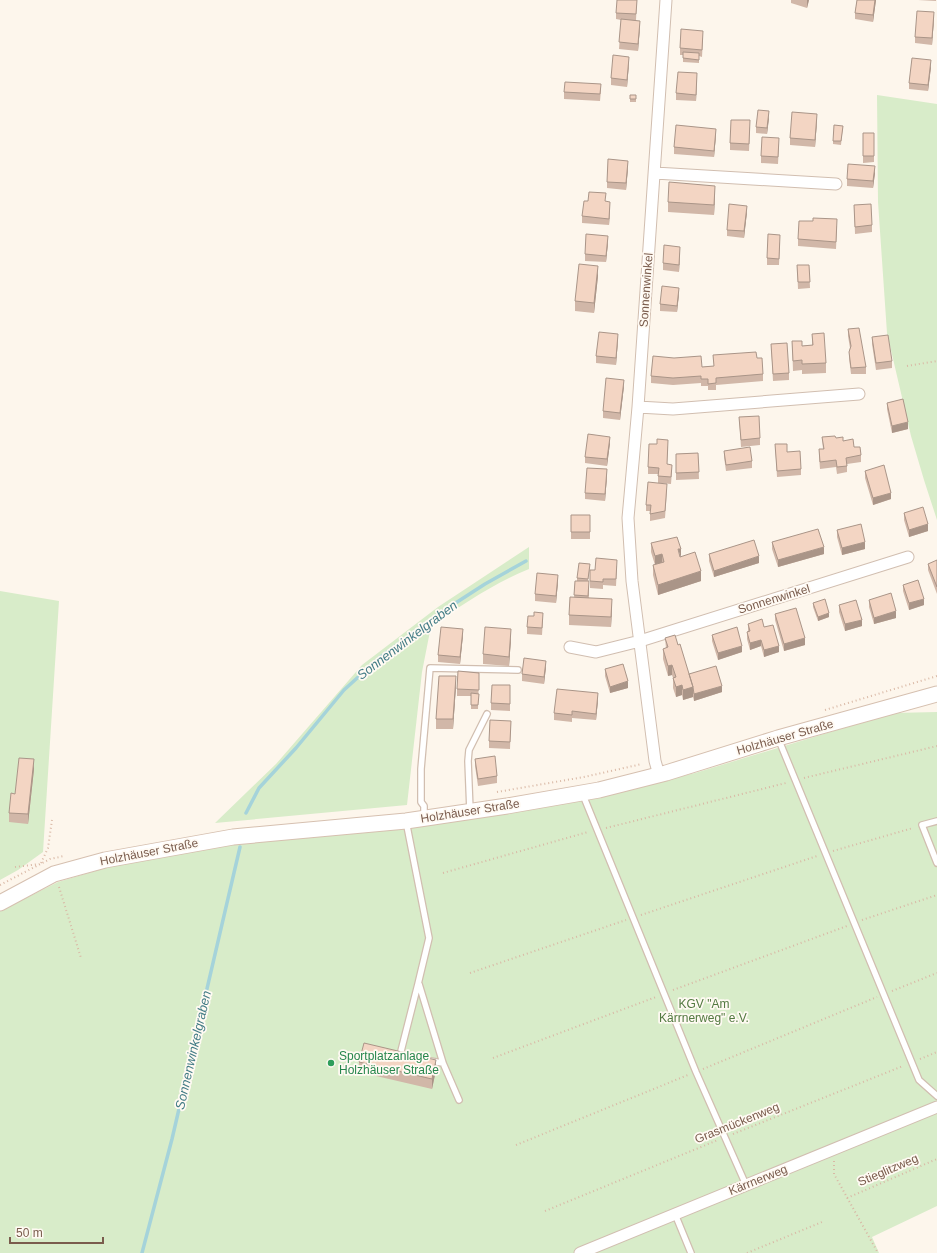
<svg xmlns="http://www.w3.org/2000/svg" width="937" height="1253" viewBox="0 0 937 1253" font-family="Helvetica,sans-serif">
<rect width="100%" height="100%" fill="#fdf6ec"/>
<!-- green -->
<path fill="#d8ecc9" d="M877,95L937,104V520L924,480L911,436L887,333L878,202Z
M529,547V569C494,583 462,605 431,626L422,672L407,805L215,823L276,764L362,665L438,607Z
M0,591L59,601L43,852L18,870L0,880Z
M937,712V1206L872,1237L879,1253H0V911L58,882L115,865L232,844L414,827L589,799L695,773L893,713Z"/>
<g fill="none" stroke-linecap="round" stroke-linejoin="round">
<!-- stream -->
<path stroke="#a5d3da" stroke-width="3.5" d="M246,813L259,788L296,748L344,690L378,659L437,615L485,584L526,561
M142,1253L172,1139L240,847"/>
<!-- service casing -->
<g stroke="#d1beb0" stroke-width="8">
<path id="service" d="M778,738L919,1080L937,1096
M583,795L696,1072L746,1185
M470,811L468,761L469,750L487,714
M424,818V806L421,802V769L430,668L518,670
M937,821L922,825L937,863
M419,984L443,1063L459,1100
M404,1056L400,1055L418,984L429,938L406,821
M430,1061L443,1063
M675,1214L691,1253"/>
</g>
<!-- minor casing -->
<g stroke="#d1beb0" stroke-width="13">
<path id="minor" d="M655,173L836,184
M638,407L673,409L859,394
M570,647L596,652L640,641L908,557
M659,775L655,761L632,581L628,518L638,407L666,0
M580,1253L937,1107"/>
</g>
<!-- secondary casing -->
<g stroke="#d6c0b0" stroke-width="17">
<path id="secondary" d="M0,903L54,874L105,860L233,837L406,821L507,806L599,790L666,773L778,738L937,694"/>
</g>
<!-- path -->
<path stroke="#d9b8a5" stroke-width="2" stroke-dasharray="1 3" stroke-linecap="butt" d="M907,366L937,361
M825,710L937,676
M804,778L937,746
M497,792L584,777L642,764
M606,828L786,783
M833,851L913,828
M41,863L48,848L52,820
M15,867L39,864
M443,873L588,832
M0,885L50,859L64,856
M59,887L81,958
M641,915L817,856
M862,920L937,895
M470,973L626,920
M673,990L847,926
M892,991L937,973
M493,1058L656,997
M920,1059L937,1052
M703,1069L877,997
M733,1134L903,1066
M516,1145L688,1075
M834,1161V1174L878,1253
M847,1198L937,1159
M545,1211L718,1140
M747,1253L822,1222"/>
<!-- service -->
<use href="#service" stroke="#fff" stroke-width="5.5"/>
<!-- minor -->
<use href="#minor" stroke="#fff" stroke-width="11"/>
<!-- secondary -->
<use href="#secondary" stroke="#fff" stroke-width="15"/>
</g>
<!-- wall -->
<path fill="#d1b7a8" d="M637,0L636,20L640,27L638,51L619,49L621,20L616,19V13Z
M791,0H809L807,8L791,3Z
M857,0H876L873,22L855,19V13Z
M918,0H936V1Z
M934,19L932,45L915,43V37Z
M703,38L702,57L699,56V63L683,62V55H680V48Z
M629,63L627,87L611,85V78Z
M931,67L928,91L909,89V83Z
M697,80L696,101L676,100V93Z
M601,90L600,101L564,99V92Z
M630,95H636V102H630Z
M769,118L767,134L756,133V127Z
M817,121L815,147L790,145V138Z
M843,126L841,145L833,144V141Z
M750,127L749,151L730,150V143Z
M863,133L874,156V162L863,163Z
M716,135L714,157L674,154V147Z
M779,144L778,164L761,163V156Z
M628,168L626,190L607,188V182Z
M875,173L873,188L847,186V179Z
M715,196L714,215L668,212V202Z
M606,201L610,209L609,225L582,223V216Z
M854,205L872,225V232L855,234Z
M747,212L744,238L727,236V230Z
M813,221L837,226L836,249L798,246V239Z
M780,242L779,265H767V258Z
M608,243L606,262L585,261V254Z
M680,253L679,272L663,270V263Z
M797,265H809L810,288L798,289Z
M598,276L594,313L575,311V301Z
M679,294L677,312L660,311V304Z
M848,329L866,367V374H851L849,358V352L850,348L848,336Z
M812,334L826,363V373L802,374V370L793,371L792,341L802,346L812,345Z
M872,337L892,361V368L876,370L872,344Z
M618,340L616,365L596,363V356Z
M771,344L789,373V380L773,381Z
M713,355L757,358L763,374V381L716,385V390H708V386H701V383L673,385L651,383V376L702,367L714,366Z
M624,386L620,420L603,418V411Z
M887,403L908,429L892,433L887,409Z
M739,417L760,438V445L741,447Z
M822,437L836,438L843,441L854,447L861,455V462L847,464V472L837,474L836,467L820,469L819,456V449H823Z
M610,443L607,466L585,463V457Z
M775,444L801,469V475L777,477Z
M668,446L667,464L672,471L671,484L658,483L667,490L665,518L650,521V511H646V505L658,483V474H648V467Z
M724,451L752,461V468L726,471L724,457Z
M698,453L699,479L676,480V454Z
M865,471L891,499L873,505L865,478Z
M607,476L605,501L585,499V493Z
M904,513L928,531L909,537L904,520Z
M571,515H590V539H571Z
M837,530L865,549L842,555L837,537Z
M772,542L824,554L778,567L772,549Z
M651,543L681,557L701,581L658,595L653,575V565H655L651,552Z
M709,554L759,563L714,577L709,561Z
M937,560V594L928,570V564Z
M617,566L616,586L603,585V589L590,588V581L595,570Z
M590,567L588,581L589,588V598L612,609L611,627L569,625V615L574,598L575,581H577V578Z
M558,582L556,603L535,601V594Z
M903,585L924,605L909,610L903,591Z
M869,600L896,618L874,624L869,607Z
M813,603L829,617L818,621L813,607Z
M839,605L862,626L845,631L839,612Z
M775,614L805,645L784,651L775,620Z
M543,619L542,635L527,634V627Z
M748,624L764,627L779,652L764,657L761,646L750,650L747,639V632L748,631Z
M463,635L460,664L438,662V655Z
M712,635L742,652L718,660L712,641Z
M665,638L678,645L689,674L722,692L694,701L693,697L683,700L682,695L676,697L673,688V678L672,675L668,676L663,659V649L666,648Z
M511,639L509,666L483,664V654Z
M546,667L544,684L522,681V674Z
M605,669L628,688L610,693L605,676Z
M479,673L478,709H471V696H457V689Z
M456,686L453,729H436V719Z
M510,692V711L491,710V703Z
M598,700L596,720L572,718V722L554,720V713Z
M511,721L510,749L489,748V741Z
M475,759L497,776V783L478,786L475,766Z
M34,769L28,824L9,822V813L15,794Z
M359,1062L436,1070L432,1089L359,1072Z"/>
<!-- shaded-wall -->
<path fill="#aa9588" d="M807,0H809L807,8Z
M875,0H876L873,22V15Z
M934,12V19L932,45V38Z
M640,21V27L638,51V44Z
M629,57V63L627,87V80Z
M931,60V67L928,91V85Z
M697,73V80L696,101V95Z
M769,111V118L767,134V128Z
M817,114V121L815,147V140Z
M716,129V135L714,157V151Z
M628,161V168L626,190V183Z
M875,166V173L873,188V181Z
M715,186V196L714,215V205Z
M610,202V209L609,225V219Z
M747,206V212L744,238V231Z
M608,236V243L606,262V256Z
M680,247V253L679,272V265Z
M598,266V276L594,313V303Z
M679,288V294L677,312V306Z
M618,334V340L616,365V358Z
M624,380V386L620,420V413Z
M908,422V429L892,433V426Z
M610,437V443L607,466V459Z
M607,469V476L605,501V494Z
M891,493V499L873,505V498Z
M928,524V531L909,537V530Z
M865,542V549L842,555V548Z
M824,547V554L778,567V560Z
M678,549H681V558Z
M662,554V564L655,566V556Z
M759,556V563L714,577V571Z
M701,571V581L658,595V585Z
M558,575V582L556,603V596Z
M612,599V609L611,627V617Z
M924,599V605L909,610V603Z
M896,611V618L874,624V618Z
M829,613V617L818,621V617Z
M862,620V626L845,631V624Z
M463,629V635L460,664V657Z
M511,629V639L509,666V657Z
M805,638V645L784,651V644Z
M761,640V646L750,650V643Z
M742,646V652L718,660V653Z
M779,646V652L764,657V650Z
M546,661V667L544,684V677Z
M672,665V675L668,676V666Z
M456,676V686L453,729V719Z
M628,681V688L610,693V687Z
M682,685V695L676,697V687Z
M722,686V692L694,701V694Z
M693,687V697L683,700V690Z
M598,693V700L596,720V714Z
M34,759V769L28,824V814Z
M436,1060V1070L432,1089V1079Z"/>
<!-- building -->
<path fill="#f3d5c3" stroke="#aa9588" d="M617,0H637L636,14L616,13Z
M857,0H875L873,15L855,13Z
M917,11L934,12L932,38L915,37Z
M621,19L640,21L638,44L619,42Z
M681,29L703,31L702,50L680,48Z
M683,52L699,53V60L683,58Z
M613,55L629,57L627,80L611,78Z
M912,58L931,60L928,85L909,83Z
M678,72L697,73L696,95L676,93Z
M565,82L601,84L600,94L564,92Z
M630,95H636V99H630Z
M758,110L769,111L767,128L756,127Z
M792,112L817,114L815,140L790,138Z
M731,120H750L749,144L730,143Z
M676,125L716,129L714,151L674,147Z
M834,125L843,126L841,141H833Z
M863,133H874V156H863Z
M762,137L779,138L778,157L761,156Z
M608,159L628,161L626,183L607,182Z
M848,164L875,166L873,181L847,179Z
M669,182L715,186L714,205L668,202Z
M589,192L606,193L605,201L610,202L609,219L582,216L584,201H588Z
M729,204L747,206L744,231L727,230Z
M871,204L872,225L855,227L854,205Z
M813,218L837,219L836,242L798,239L799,221H813Z
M586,234L608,236L606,256L585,254Z
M768,234L780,235L779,259L767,258Z
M664,245L680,247L679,265L663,263Z
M579,264L598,266L594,303L575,301Z
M797,265H809L810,282H798Z
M662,286L679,288L677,306L660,304Z
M859,328L866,367L851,368L849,352L851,346L848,329Z
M599,332L618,334L616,358L596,356Z
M824,333L826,363L802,364V360L793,361L792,341H802V346L813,345L812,334Z
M888,335L892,361L876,363L872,337Z
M787,343L789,373L773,374L771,344Z
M756,352L757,358H762L763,374L716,378V383L708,384V379H701V376L673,378L651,376L653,356L674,358L701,356L702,367L714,366L713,355Z
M606,378L624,380L620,413L603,411Z
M903,399L908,422L892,426L887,403Z
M759,416L760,438L741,440L739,417Z
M588,434L610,437L607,459L585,457Z
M835,436L836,438L843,437V441L853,439L854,447H860L861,455L846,458L847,466L837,467L836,460L820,462L819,449H824L822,437Z
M657,439L668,440L667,464L672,465L671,477L658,476L659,468L648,467L649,444H657Z
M775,444H787V452L800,451L801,469L777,471Z
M750,447L752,461L726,465L724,451Z
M698,453L699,472L676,473V454Z
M884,465L891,493L873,498L865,471Z
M587,468L607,469L605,494L585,493Z
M648,482L667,484L665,511L650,514L651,505H646Z
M923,507L928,524L909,530L904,513Z
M571,515H590V532H571Z
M861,524L865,542L842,548L837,530Z
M818,529L824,547L778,560L772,542Z
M677,537L681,549H678L680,557L695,552L701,571L658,585L653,565L664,562L662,554L655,556L651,543Z
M754,540L759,556L714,571L709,554Z
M596,558L617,560L616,579H603V582L590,581V570H595Z
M937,560V587L928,564Z
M579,563L590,564L588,579L577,578Z
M537,573L558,575L556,596L535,594Z
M918,580L924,599L909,603L903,585Z
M575,581H589L588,596L574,595Z
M891,593L896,611L874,618L869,600Z
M570,597L612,599L611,617L569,615Z
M825,599L829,613L818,617L813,603Z
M856,600L862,620L845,624L839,605Z
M796,608L805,638L784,644L775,614Z
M534,612L543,613L542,628L527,627L528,616H534Z
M762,619L764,627L773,625L779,646L764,650L761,640L750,643L747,632L750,631L748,624Z
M441,627L463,629L460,657L438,655Z
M485,627L511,629L509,657L483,654Z
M737,627L742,646L718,653L712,635Z
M675,635L678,645L680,644L693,687L683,690L682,685L676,687L673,678L676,677L672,665L668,666L663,649L668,647L665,638Z
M524,658L546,661L544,677L522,674Z
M623,664L628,681L610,687L605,669Z
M716,666L722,686L694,694L693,687L689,674Z
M458,671L479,673V690L457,689Z
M439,676H456L453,719H436Z
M492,685H510V704L491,703Z
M557,689L598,693L596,714L572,711V715L554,713Z
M471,693L479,694L478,705H471Z
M490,720L511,721L510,742L489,741Z
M495,756L497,776L478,779L475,759Z
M19,758L34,759L28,814L9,813L11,793L15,794Z
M364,1043L436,1060L432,1079L359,1062Z"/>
<!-- markers -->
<circle fill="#2e9e5b" stroke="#fffaf3" stroke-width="1.5" cx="331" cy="1063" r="4"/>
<g text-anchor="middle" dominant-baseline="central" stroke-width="3.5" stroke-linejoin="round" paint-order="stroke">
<!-- street labels -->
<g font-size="12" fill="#7a5c4d" stroke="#fffaf3">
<text transform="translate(646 290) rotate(-86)">Sonnenwinkel</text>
<text transform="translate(774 599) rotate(-17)">Sonnenwinkel</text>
<text transform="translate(785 737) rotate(-16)">Holzhäuser Straße</text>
<text transform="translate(470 811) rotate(-9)">Holzhäuser Straße</text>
<text transform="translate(149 852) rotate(-11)">Holzhäuser Straße</text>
<text transform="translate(737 1123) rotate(-22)">Grasmückenweg</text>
<text transform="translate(888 1170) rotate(-23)">Stieglitzweg</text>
<text transform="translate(758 1180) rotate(-22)">Kärrnerweg</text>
</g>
<!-- park labels -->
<g font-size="12" fill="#537a41" stroke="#fffaf3">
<text x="704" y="1004">KGV "Am<tspan x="704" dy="14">Kärrnerweg" e.V.</tspan></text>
</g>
<!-- leisure labels -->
<g font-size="12" fill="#27864d" stroke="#fffaf3" text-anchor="start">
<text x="339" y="1056">Sportplatzanlage<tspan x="339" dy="14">Holzhäuser Straße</tspan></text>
</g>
<!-- water labels -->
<g font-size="13" font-style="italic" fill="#437c86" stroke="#fffaf3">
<text transform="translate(407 640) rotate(-37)">Sonnenwinkelgraben</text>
<text transform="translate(193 1050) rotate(-77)">Sonnenwinkelgraben</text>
</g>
</g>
<!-- scale -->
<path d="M10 1237v6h93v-6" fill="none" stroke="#7a5c4d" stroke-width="2"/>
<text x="16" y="1237" font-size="12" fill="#7a5c4d" stroke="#fffaf3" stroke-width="3" paint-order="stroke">50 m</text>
</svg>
